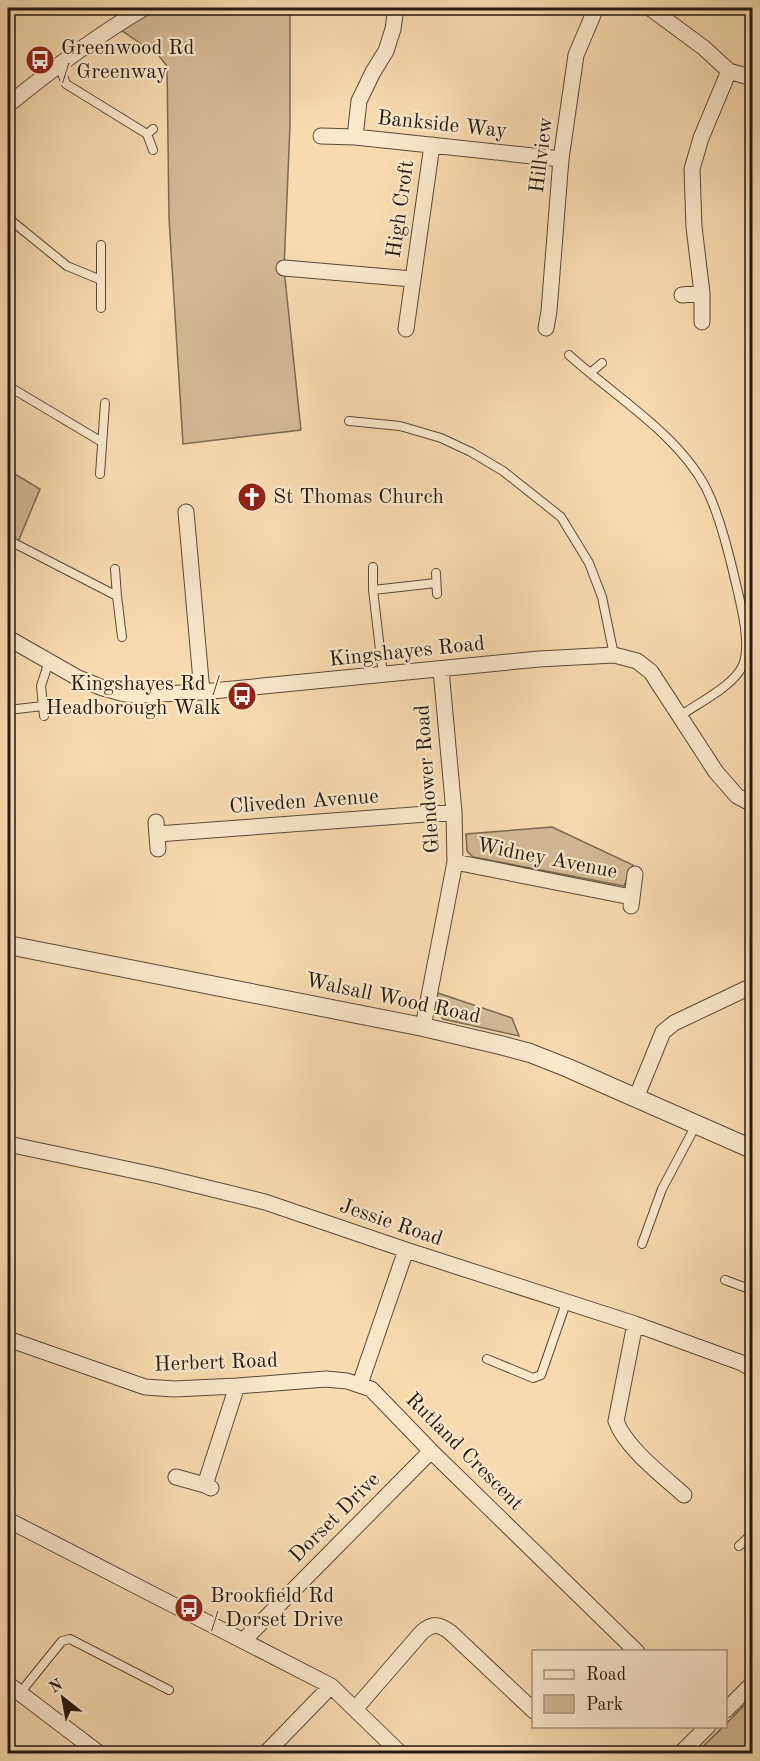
<svg xmlns="http://www.w3.org/2000/svg" width="760" height="1761" viewBox="0 0 760 1761" font-family="'Old Standard TT',serif">
<rect width="100%" height="100%" fill="#f7dbaf"/>
<filter id="stains"><feTurbulence type="fractalNoise" baseFrequency=".00333" numOctaves="4"/><feColorMatrix values="0 0 0 0 .2 0 0 0 0 .09 0 0 0 0 .02 0 0 0 .5 -.17"/></filter>
<radialGradient id="worn" r=".72"><stop offset=".6" stop-color="#630" stop-opacity="0"/><stop offset="1" stop-color="#630" stop-opacity=".3"/></radialGradient>
<!-- green -->
<path fill="#d3ba94" stroke="#7c6a52" stroke-width="1.5" d="M152,8H290V125L284,269L301,430L183,444L169,218L167,66L159,56L118,28Z
M8,470L40,489L18,542L8,536Z
M552,827L633,865L624,886L473,857L467,851L466,834Z
M438,993L512,1018L519,1036L443,1019L435,1010Z
M752,1697V1753H696L723,1727L726,1726V1724Z"/>
<g fill="none" stroke-linecap="round" stroke-linejoin="round">
<!-- service casing -->
<g stroke="#594a38" stroke-width="10">
<path id="service" d="M59,65L66,84L147,134
M153,129L147,134L153,150
M8,218L67,266L101,280
M101,245V308
M569,355C613,395 678,434 706,488C720,516 730,558 737,588C742,609 751,645 743,665C734,686 698,703 680,716
M590,373L602,363
M8,386L102,442
M349,421L400,426L441,438L471,452L503,471L561,517L589,563L602,597L614,655
M100,474L105,403
M8,540L117,596
M373,567V590L383,675
M115,569L117,596L122,637
M436,573L437,594
M373,590L436,583
M8,710L43,706
M44,716L41,686L49,661
M642,1244L662,1189L696,1125
M725,1280L752,1290
M487,1359L533,1378L541,1375L566,1303
M739,1546L752,1534
M20,1693L62,1641L70,1639L169,1690"/>
</g>
<!-- minor casing -->
<g stroke="#594a38" stroke-width="17">
<path id="minor" d="M650,8L704,48L729,71L752,78
M8,105C52,69 95,37 144,8
M321,136L355,137L561,159
M355,137L359,101L373,72L386,51L393,29L396,8
M284,268L412,279
M682,295L702,293
M702,322V293L694,227L692,169L701,138L729,71
M546,328L549,311L561,159L576,55L596,8
M406,329L432,145
M186,512L202,692
M8,638L78,678L103,688L125,694L141,695L202,692L539,659L614,655L637,661L651,672L716,772L737,796L752,804
M156,822L158,849
M157,834L454,812
M455,862L631,897
M631,906L635,874
M423,1027L455,862L454,812L441,670
M636,1098L663,1032L674,1023L752,986
M8,1144L159,1176L265,1202L406,1250L635,1324L742,1363L752,1369
M635,1324L616,1421C625,1447 663,1476 684,1495
M8,1339L145,1387L174,1389L237,1386L326,1379L347,1381L371,1389L431,1451L637,1652
M360,1384L406,1250
M176,1477L205,1485L211,1488
M205,1485L237,1386
M8,1520L331,1686L401,1754
M244,1640L431,1451
M8,1684L100,1754
M356,1708L422,1632C433,1623 439,1624 450,1632L534,1711
M726,1710L752,1684
M265,1754L331,1686
M680,1754L708,1726"/>
</g>
<!-- tertiary casing -->
<g stroke="#594a38" stroke-width="20">
<path id="tertiary" d="M8,945L423,1027L500,1045L530,1053L568,1068L752,1149"/>
</g>
<!-- service -->
<use href="#service" stroke="#fae8cb" stroke-width="8"/>
<!-- minor -->
<use href="#minor" stroke="#fae8cb" stroke-width="15"/>
<!-- tertiary -->
<use href="#tertiary" stroke="#fae8cb" stroke-width="18"/>
</g>
<!-- icons -->
<defs>
<g id="bus-disc" transform="scale(1.5)"><circle r="9.5" fill="#8f2418" stroke="#fae8cb"/><path d="M-5-6H5V4H4V6H2V4H-2V6H-4V4H-5ZM-3.5-4V0h7V-4ZM-3.5 1.2v1.5H-2V1.2ZM2 1.2v1.5H3.5V1.2Z" fill="#fff"/></g>
<g id="church-disc" transform="scale(1.5)"><circle r="9.5" fill="#8f2418" stroke="#fae8cb"/><path d="M-1.2-6h2.4v3.5h3.3v2.4h-3.3V6h-2.4V-.1h-3.3v-2.4h3.3Z" fill="#fff"/></g>
</defs>
<g fill-rule="evenodd">
<use href="#bus-disc" x="40" y="60"/>
<use href="#church-disc" x="252" y="497"/>
<use href="#bus-disc" x="242" y="696"/>
<use href="#bus-disc" x="189" y="1608"/>
</g>
<g text-anchor="middle" dominant-baseline="central" stroke-width="4.5" stroke-linejoin="round" paint-order="stroke">
<!-- poi labels -->
<g font-size="21" fill="#241911" stroke="#fae8cb" text-anchor="start">
<text x="61" y="48">Greenwood Rd<tspan x="61" dy="24">/ Greenway</tspan></text>
<text x="273" y="497">St Thomas Church</text>
<text x="221" y="684" text-anchor="end">Kingshayes Rd /<tspan x="221" dy="24">Headborough Walk</tspan></text>
<text x="210" y="1596">Brookfield Rd<tspan x="210" dy="24">/ Dorset Drive</tspan></text>
</g>
<!-- street labels -->
<g font-size="21" fill="#241911" stroke="#fae8cb">
<text transform="translate(442 125) rotate(6)">Bankside Way</text>
<text transform="translate(542 155) rotate(-83)">Hillview</text>
<text transform="translate(401 209) rotate(-82)">High Croft</text>
<text transform="translate(407 652) rotate(-6)">Kingshayes Road</text>
<text transform="translate(428 779) rotate(-94)">Glendower Road</text>
<text transform="translate(304 802) rotate(-4)">Cliveden Avenue</text>
<text transform="translate(547 859) rotate(11)">Widney Avenue</text>
<text transform="translate(393 999) rotate(12)">Walsall Wood Road</text>
<text transform="translate(391 1223) rotate(19)">Jessie Road</text>
<text transform="translate(216 1363) rotate(-2)">Herbert Road</text>
<text transform="translate(464 1452) rotate(45)">Rutland Crescent</text>
<text transform="translate(335 1518) rotate(-45)">Dorset Drive</text>
</g>
</g>
<!-- margin -->
<rect width="760" height="1761" fill="none" stroke="#f7dbaf" stroke-width="30"/>
<rect x="9" y="9" width="742" height="1743" fill="none" stroke="#241911" stroke-width="3"/>
<rect x="15" y="15" width="730" height="1731" fill="none" stroke="#241911" stroke-width="1.5"/>
<!-- legend -->
<rect x="532" y="1650" width="195" height="78" fill="#fae8cb" stroke="#a49581" stroke-width="1.5"/>
<rect x="544" y="1670" width="30" height="9" fill="#fae8cb" stroke="#a49581" stroke-width="1.5"/>
<text x="586" y="1680" font-size="18" fill="#241911">Road</text>
<rect x="544" y="1695" width="30" height="18" fill="#d3ba94" stroke="#a49581" stroke-width="1.5"/>
<text x="586" y="1710" font-size="18" fill="#241911">Park</text>
<!-- north arrow -->
<g transform="translate(63 1698) rotate(329)" stroke="#fae8cb" stroke-width="4.5" paint-order="stroke">
<path d="M0-4.5L10 22L0 15L-10 22Z" fill="#241911"/>
<text y="-9" font-size="16" font-weight="bold" text-anchor="middle" fill="#241911">N</text>
</g>
<rect width="100%" height="100%" filter="url(#stains)"/>
<rect width="100%" height="100%" fill="url(#worn)"/>
</svg>
